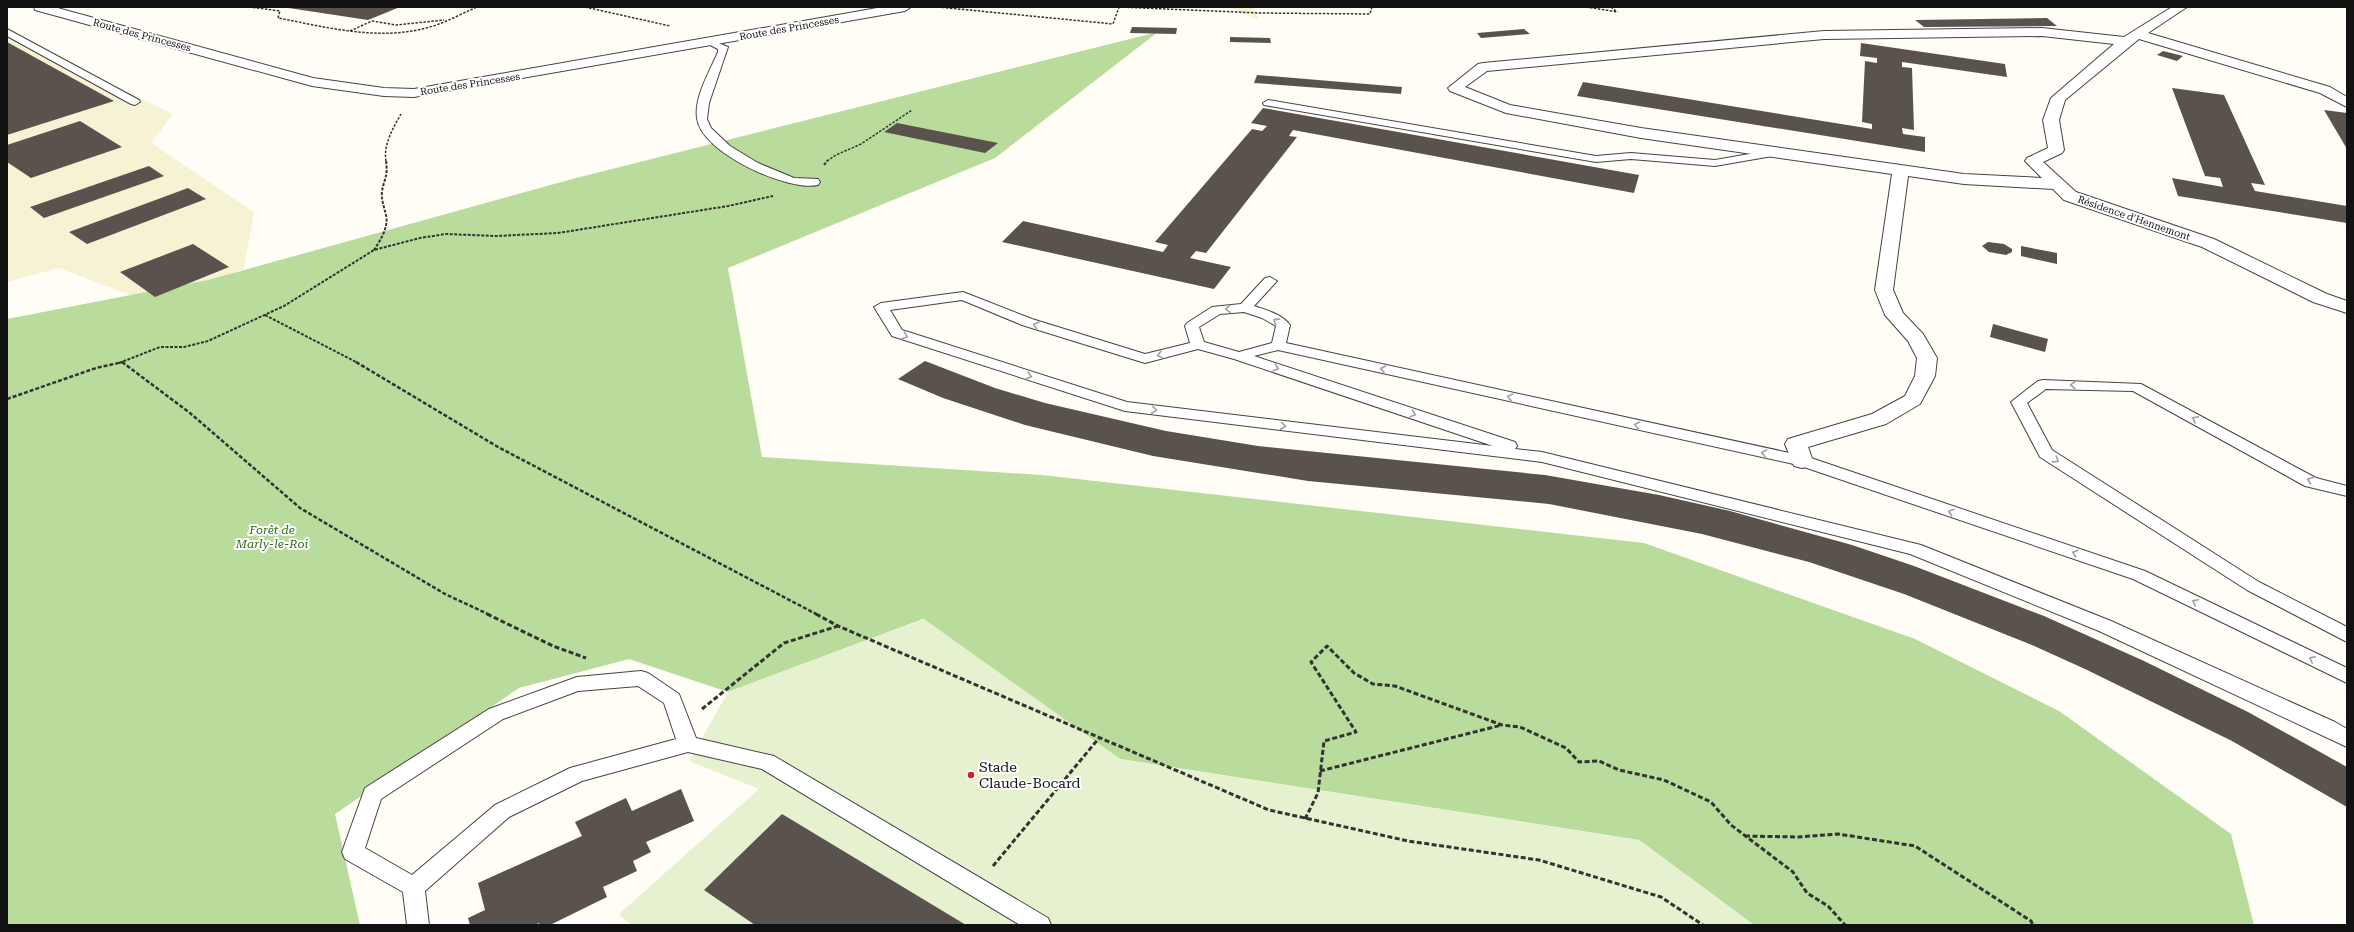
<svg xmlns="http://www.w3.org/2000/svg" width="2354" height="932" viewBox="0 0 2354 932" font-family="'Roboto Serif',serif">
<rect width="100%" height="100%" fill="#fffdf5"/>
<!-- farmland -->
<path fill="#f6f3d4" d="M1229,7H1254L1259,21Z
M7,34L173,114L151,143L254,212L244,269L151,303L59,268L7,282Z"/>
<!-- forest -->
<path fill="#b9dc9c" d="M1158,32L995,158L728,268L762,457L1042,475L1644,543L1915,639L2059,711L2231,834L2254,925H1754L1639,840L1120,759L923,619L728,692L629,659L519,688L335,814L360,925H7V319L208,280L576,178Z"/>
<!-- pitch -->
<path fill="#e6f2cf" d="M924,619L1120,759L1639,840L1754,925H631L619,914L759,789L689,761L728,692Z"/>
<!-- building -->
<path fill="#5a524d" d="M282,7H400L368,20Z
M2047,18L2057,26L1924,27L1915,20Z
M1132,27L1177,28L1176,34L1130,33Z
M1524,29L1530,34L1481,38L1477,33Z
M1230,37L1270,38L1271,43L1230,42Z
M7,42L114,101L7,135Z
M1861,43L2005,64L2007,77L1902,62V67L1912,68L1914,130L1902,128L1903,134L1925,137V152L1577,96L1583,82L1872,129V124L1862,122L1865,61L1877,63V58L1860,56Z
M2163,51L2183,56L2177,61L2157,55Z
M1257,75L1402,87L1401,94L1254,83Z
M2172,88L2224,95L2265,185L2251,183L2255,191L2347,206V223L2178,196L2172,178L2223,187L2220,178L2205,176Z
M1263,108L1639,175L1634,193L1293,130L1289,136L1297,137L1206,253L1196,251L1190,258L1231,267L1214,289L1002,242L1023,221L1163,252L1168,245L1155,242L1252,129L1262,131L1267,126L1251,123Z
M2324,110L2347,113V149Z
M80,121L122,147L31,178L7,162V145Z
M897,123L998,143L985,153L884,132Z
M149,166L164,176L44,218L30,207Z
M188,188L206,199L87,244L69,232Z
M1988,242L2004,244L2012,249V252L2006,255L1989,252L1982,246Z
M193,244L229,267L155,297L120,272Z
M2021,246L2057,253V264L2021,256Z
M1993,324L2048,339L2045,352L1990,337Z
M925,361L995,388L1045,403L1166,431L1258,446L1545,475L1659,495L1730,511L1852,545L1914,566L2044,616L2144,661L2248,712L2347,767V807L2232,741L2085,669L2032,645L1904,594L1809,562L1702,534L1549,504L1308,481L1153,456L1025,425L943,398L898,379Z
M681,789L694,821L646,842L651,852L633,861L637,871L603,887L607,897L550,925H540L539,923L535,925H470L468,918L485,910L478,883L582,836L575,822L626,798L632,811Z
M782,814L966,925H755L704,890Z"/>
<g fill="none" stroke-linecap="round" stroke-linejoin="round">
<!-- service casing -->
<g stroke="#444" stroke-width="2">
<path id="service" d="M7,29L139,100L140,102L135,105L131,104L7,36Z
M709,39L728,47L709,103L707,119L711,128L730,146L758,163L794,178L818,179L820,182L818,185C788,192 700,152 697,118C694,97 710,71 718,52V49L704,42Z
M1268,100L1596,156L1631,153L1715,160L1778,149L1784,152L1778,155L1715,166L1631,159L1596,162L1264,105L1263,103Z
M1270,277L1277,281L1254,306C1266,310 1282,314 1290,325L1286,343L1808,457L2145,571L2347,668V683L2133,579L1798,465L1278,350L1254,356L1515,442L1517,446L1515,449L1542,452L1921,545L2111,621L2335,722L2347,729V747L2099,631L1910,554L1542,462L1125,411L892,336L874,307L881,303L963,292L1032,319L1145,354L1190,343L1185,326L1187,323L1212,307L1241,304L1265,278ZM962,300L1022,325L1145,363L1198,349L1234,359L1493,446L1127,402L902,330L890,310ZM1244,312L1262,318L1276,326L1272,343L1239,352L1204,342L1199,327L1220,314Z
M2043,380L2141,384L2316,478L2347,486V496L2305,486L2133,391L2046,389L2027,403L2052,450L2259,582L2347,627V642L2247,590L2040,457L2011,402L2038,381Z
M641,671L648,673L679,694L696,738L774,756L1048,918L1051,925H1020L762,769L688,752L582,781L509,817L425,891L429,925H407L403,892L345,859L342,852L365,788L489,709L577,677ZM638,686L664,703L676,739L570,768L495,805L412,875L365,848L381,799L503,719L578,691Z"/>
</g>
<!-- minor casing -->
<g stroke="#444" stroke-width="2">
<path id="minor" d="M34,7H54L313,78L384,88L414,89L883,7H911L905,11L414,97L384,96L312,86L35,10Z
M2172,7H2187L2148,33L2330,87L2347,97V107L2320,93L2139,39L2065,100L2059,120L2064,150L2062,153L2043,162L2076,192L2214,239L2327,294L2347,301V313L2313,302L2202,247L2064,200L2053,189L1964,184L1908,176L1893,290L1903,313L1923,334L1937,358L1935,376L1920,404L1886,424L1808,447L1813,461L1810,466L1802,468L1794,466L1785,444L1788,439L1872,414L1905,396L1915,376L1917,358L1908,341L1885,315L1875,290L1892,174L1641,138L1506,113L1450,91L1448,88L1478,64L1483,63L1824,31L2042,28L2124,37ZM2042,36L2114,44L2051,98L2043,120L2048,148L2027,158L2025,161L2042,178L1964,174L1641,128L1510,105L1465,87L1487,71L1824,39Z"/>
</g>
<!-- path-far3 -->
<path stroke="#333" stroke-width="1.5" stroke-dasharray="2.5 1.5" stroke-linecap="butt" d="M249,7L280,11L278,18C326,27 377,41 426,28C443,24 461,14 477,7
M585,7L670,26
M938,7L1113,24L1119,7
M1119,7L1260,13L1370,14L1372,7
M1586,7L1618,12
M1611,7L1616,11
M350,31L372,21L396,25L444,20
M386,161C383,145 393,128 401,114
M827,161L836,155L861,144L912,110"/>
<!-- path-far2 -->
<path stroke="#333" stroke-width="2" stroke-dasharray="3 1.5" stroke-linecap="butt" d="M824,165L828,160
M374,250C380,241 389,227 386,215C384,207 381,199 382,191C385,176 388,177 386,160
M265,315L358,363
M119,363L160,347H184L208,341L284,306L374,250L420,238L446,234L496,236L558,233L728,206L773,196"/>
<!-- path-far1 -->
<path stroke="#333" stroke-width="2.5" stroke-dasharray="4 2" stroke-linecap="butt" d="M122,362L190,413L300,508L445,594L490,615
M356,362L498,447L818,615
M7,399L96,368L123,362"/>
<!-- path -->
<path stroke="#333" stroke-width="3" stroke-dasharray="5 2.5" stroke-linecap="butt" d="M487,614L553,646L586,658
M816,614L838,626L1269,810L1408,841L1539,860L1661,897L1703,925
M702,709L784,643L838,626
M1320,771L1502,725
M1305,819L1318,793L1324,741L1356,732L1311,662L1327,646L1354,673L1373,684L1395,686L1502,725L1520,727L1566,748L1579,762L1599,761L1619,770L1664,780L1711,802L1731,825L1793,872L1807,893L1828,906L1845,925
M1745,836L1798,837L1838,834L1915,846L2031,921L2033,925
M993,866L1099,738"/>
<!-- service -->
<use href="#service" fill="#fff" fill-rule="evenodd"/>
<!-- minor -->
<use href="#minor" fill="#fff" fill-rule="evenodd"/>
</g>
<!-- one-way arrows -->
<defs><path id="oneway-chevron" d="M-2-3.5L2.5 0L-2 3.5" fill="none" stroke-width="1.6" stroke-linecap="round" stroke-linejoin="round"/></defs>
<g stroke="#a0a0a0">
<use href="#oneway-chevron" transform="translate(1228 309) rotate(176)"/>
<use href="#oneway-chevron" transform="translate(1276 321) rotate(-147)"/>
<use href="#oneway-chevron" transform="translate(1036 325) rotate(-162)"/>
<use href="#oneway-chevron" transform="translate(905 336) rotate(19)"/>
<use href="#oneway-chevron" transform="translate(1160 355) rotate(165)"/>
<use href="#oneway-chevron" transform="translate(1276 368) rotate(19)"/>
<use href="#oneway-chevron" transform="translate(1383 369) rotate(-168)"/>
<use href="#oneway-chevron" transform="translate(1029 376) rotate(17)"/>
<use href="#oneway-chevron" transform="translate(2073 385) rotate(-178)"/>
<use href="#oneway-chevron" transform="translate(1510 397) rotate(-168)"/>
<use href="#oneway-chevron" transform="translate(1154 410) rotate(7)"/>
<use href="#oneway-chevron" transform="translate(1413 414) rotate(19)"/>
<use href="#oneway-chevron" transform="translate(2195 419) rotate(-152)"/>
<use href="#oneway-chevron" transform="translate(1637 425) rotate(-168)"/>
<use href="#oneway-chevron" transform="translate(1283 426) rotate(7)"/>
<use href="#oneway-chevron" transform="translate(1764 453) rotate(-168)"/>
<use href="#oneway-chevron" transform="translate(2056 460) rotate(33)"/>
<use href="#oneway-chevron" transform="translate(2310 480) rotate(-157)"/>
<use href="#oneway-chevron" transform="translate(1951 512) rotate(-161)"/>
<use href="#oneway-chevron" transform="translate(2075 553) rotate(-161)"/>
<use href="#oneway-chevron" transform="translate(2195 602) rotate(-154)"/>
<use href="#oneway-chevron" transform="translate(2312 659) rotate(-154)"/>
</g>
<!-- markers -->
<circle fill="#c4262e" stroke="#fff" stroke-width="1.5" cx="971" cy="775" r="4"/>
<g text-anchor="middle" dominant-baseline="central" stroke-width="4" stroke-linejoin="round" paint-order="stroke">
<!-- far-street labels -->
<g font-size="10" fill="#111" stroke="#fff">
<text transform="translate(789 28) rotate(-10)">Route des Princesses</text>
<text transform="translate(142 35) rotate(15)">Route des Princesses</text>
<text transform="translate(470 84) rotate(-9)">Route des Princesses</text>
<text transform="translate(2134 218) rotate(19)">Résidence d'Hennemont</text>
</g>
<!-- park labels -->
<g font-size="12" font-style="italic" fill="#2f6b1f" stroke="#fff">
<text x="272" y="530">Forêt de<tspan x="272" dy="14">Marly-le-Roi</tspan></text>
</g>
<!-- near-poi labels -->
<g font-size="14" fill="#111" stroke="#fff" text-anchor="start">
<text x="979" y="767">Stade<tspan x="979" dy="16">Claude-Bocard</tspan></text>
</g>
</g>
<!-- border -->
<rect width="2354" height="932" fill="none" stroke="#111111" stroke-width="16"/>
</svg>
